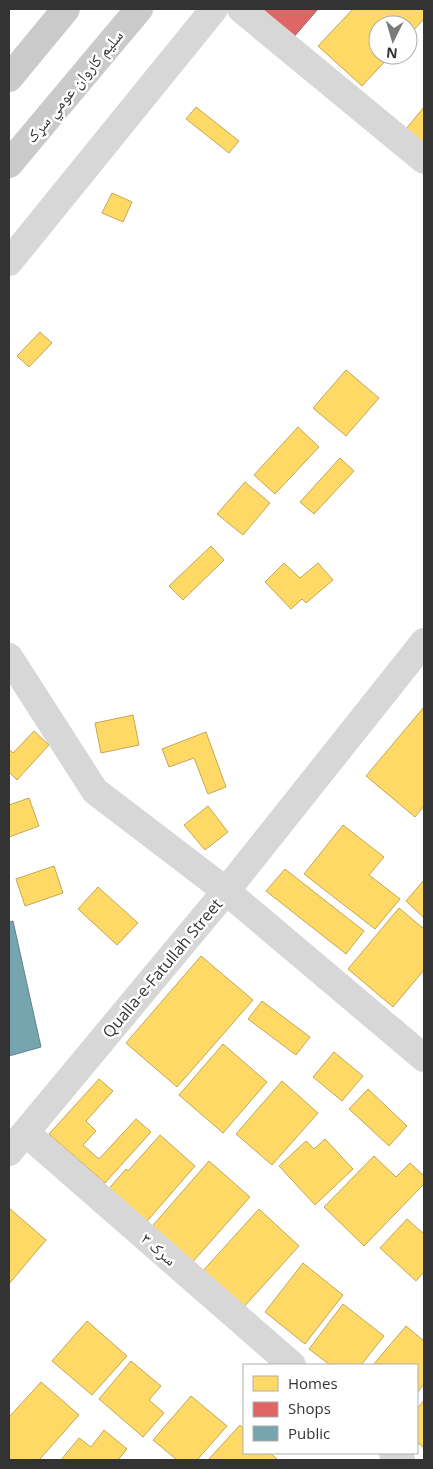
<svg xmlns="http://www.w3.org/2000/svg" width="433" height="1469" viewBox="0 0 433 1469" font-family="'Open Sans','Noto Naskh Arabic',sans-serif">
<rect width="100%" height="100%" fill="#fff"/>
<!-- homes -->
<path fill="#ffd966" stroke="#c2a757" d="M353,9H424V19L408,36V25H378V55H391L362,86L318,46Z
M196,107L239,141L229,153L186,119Z
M424,107V145L406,129Z
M112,193L132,202L123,222L102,213Z
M40,332L52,343L29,367L17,356Z
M346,370L379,398L346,436L313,408Z
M298,427L319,447L275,494L254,475Z
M340,458L354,471L314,514L300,502Z
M245,482L270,503L243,535L217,514Z
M211,546L224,560L183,600L169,586Z
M284,563L300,578L318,563L333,580L306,603L302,599L291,609L265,582Z
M424,707V806L415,817L366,776Z
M133,715L139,745L101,753L95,723Z
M34,731L49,745L17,780L9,772V749L13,753Z
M206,732L226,787L208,794L194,758L169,767L162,749Z
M29,798L39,826L9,837V805Z
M208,806L228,832L205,850L184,825Z
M343,825L384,857L369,875L400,899L375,929L304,874Z
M54,866L63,893L25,906L16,879Z
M285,869L364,931L346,954L266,891Z
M424,880V918L406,901Z
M98,887L138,923L117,945L78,909Z
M399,908L424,929V970L393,1007L348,969Z
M201,956L253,1000L177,1087L126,1043Z
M262,1001L310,1037L296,1055L248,1019Z
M223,1044L267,1082L223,1133L179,1095Z
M334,1052L363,1076L342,1101L313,1077Z
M99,1079L113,1091L86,1121L96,1131L83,1145L99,1159L136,1119L151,1132L105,1183L49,1134Z
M282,1081L318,1113L272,1165L236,1134Z
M368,1089L407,1126L389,1146L349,1109Z
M160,1135L195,1166L142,1227L104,1194L126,1169L128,1171Z
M325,1139L353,1169L315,1205L279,1166L306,1141L314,1149Z
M374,1156L396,1177L410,1163L424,1176V1184L364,1246L324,1207Z
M209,1161L250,1197L189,1266L148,1231Z
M9,1208L46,1240L9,1284Z
M259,1209L299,1246L242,1309L201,1273Z
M407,1219L424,1234V1272L416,1281L380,1248Z
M303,1263L343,1295L305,1344L265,1312Z
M343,1304L384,1336L361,1365H330L309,1349Z
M87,1321L127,1356L92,1395L52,1361Z
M406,1326L424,1341V1384L417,1393V1365H373Z
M131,1361L161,1386L149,1400L164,1413L143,1437L99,1399Z
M41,1382L79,1415L39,1460H9V1417Z
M191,1396L227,1426L197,1460H177L153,1440Z
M424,1400V1448L417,1442V1409Z
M240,1425L244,1429V1453H270L277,1459L276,1460H208Z
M104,1430L127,1449L118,1460H61L79,1438L91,1447Z"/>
<!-- shops -->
<path fill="#e06666" stroke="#ac5757" d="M257,9H318L292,39Z"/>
<!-- public -->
<path fill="#76a5af" stroke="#62838a" d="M13,921L41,1047L9,1056V922Z"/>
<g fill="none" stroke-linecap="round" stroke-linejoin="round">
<!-- minor -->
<path stroke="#d7d7d7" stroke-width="28" d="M241,9L424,160
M9,657L95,791L226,891L424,642
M26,1133L292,1365
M393,1453L401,1460"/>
<!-- tertiary -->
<path stroke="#d7d7d7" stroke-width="28" d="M9,262L214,9
M9,1152L226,891L424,1058"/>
<!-- primary -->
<path stroke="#cacaca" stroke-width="28" d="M9,78L66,9
M9,164L139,9"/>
</g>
<g text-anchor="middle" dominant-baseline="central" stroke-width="5" stroke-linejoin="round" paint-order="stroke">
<!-- street labels -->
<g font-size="16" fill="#333" stroke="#fff">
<text transform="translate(74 86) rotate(-50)">سلیم کاروان عومي سړک</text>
<text transform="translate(162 968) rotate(-50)">Qualla-e-Fatullah Street</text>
<text transform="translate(159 1249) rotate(41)">سرک ۳</text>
</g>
</g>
<!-- border -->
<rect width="433" height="1469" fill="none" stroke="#333333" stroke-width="20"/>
<!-- legend -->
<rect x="243" y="1364" width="175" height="90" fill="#ffffff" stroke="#adadad"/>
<rect x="253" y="1376" width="25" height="15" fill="#ffd966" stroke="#adadad"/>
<text x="288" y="1389" font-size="15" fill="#333333">Homes</text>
<rect x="253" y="1402" width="25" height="15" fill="#e06666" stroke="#adadad"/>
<text x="288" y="1414" font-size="15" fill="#333333">Shops</text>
<rect x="253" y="1426" width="25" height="15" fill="#76a5af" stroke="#adadad"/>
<text x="288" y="1439" font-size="15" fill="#333333">Public</text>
<!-- north arrow -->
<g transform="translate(393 40) rotate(185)"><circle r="24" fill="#ffffff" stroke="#adadad"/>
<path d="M0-4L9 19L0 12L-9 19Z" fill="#7a7a7a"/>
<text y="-8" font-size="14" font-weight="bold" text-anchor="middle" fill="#333333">N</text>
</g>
</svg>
